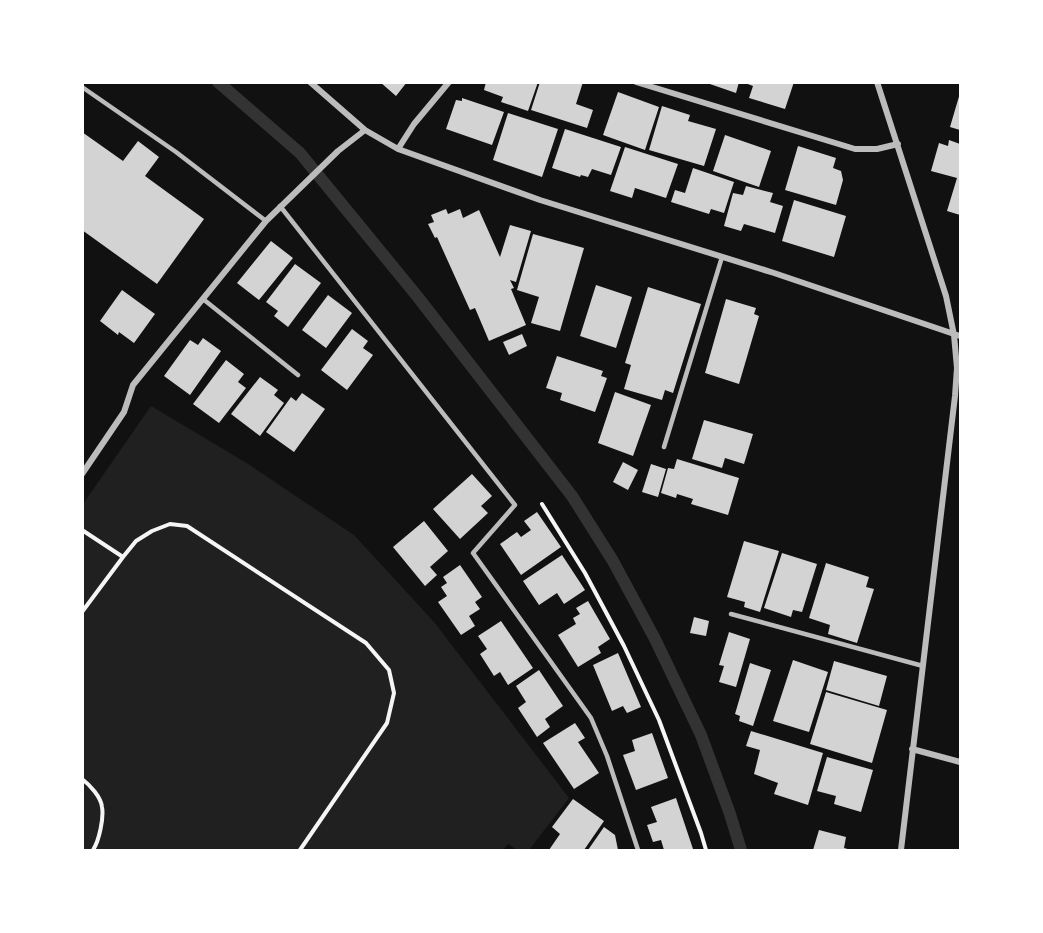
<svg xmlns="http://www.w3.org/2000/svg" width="1043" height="933" viewBox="0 0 1043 933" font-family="Figtree,sans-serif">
<rect width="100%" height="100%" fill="#111"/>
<!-- green -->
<path fill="#202020" d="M151,406L245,462L354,535L434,622L569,798L529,850H517L508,844L503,850H83V504Z"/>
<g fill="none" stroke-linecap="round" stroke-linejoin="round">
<!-- stream -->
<path stroke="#333" stroke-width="12" d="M218,82L300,153L417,296L572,496L613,561L655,639L701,735L730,814L741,850"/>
</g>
<!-- building -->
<path fill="#d3d3d3" d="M380,82H407L396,96Z
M486,82H538L528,111L501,102L503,97L484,90Z
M540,82H583L576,104L593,110L587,128L531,110Z
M704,82H739L736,93Z
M794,82L785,109L749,98L753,86L745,83Z
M618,92L659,107L645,150L603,135Z
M960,93V130L950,127Z
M462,98L504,112L492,145L446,129L456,100L462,101Z
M662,106L690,115L688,121L716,129L704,166L649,150Z
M508,113L558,129L542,177L493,160Z
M565,129L621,147L611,175L592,169L588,177L581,175L580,177L552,168Z
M82,132L123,161L138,141L159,157L145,176L204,219L157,284L82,230Z
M725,135L771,151L759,187L713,171Z
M949,140L960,144V215L947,211L957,178L931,171L939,143L948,146Z
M798,146L836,158L833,168L841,171L843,180L836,205L785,190Z
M625,147L678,164L666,198L635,188L632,198L610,191Z
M693,168L734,182L724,213L711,209L709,214L671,202L675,190L685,193Z
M746,186L773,193L770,202L783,206L775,233L744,224L741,231L724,226L733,193L743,195Z
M794,200L846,216L834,257L782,241Z
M446,209L448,214L460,209L463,218L479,210L500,257L510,225L531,231L516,282L510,280L514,288L511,289L526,325L489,341L475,308L470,310L437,237L435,238L428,224L434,222L431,215Z
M533,234L584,248L560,331L531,323L539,297L517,290Z
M271,241L293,258L259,300L237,283Z
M295,264L321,283L288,327L274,316L278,311L266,302Z
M596,285L632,297L616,348L580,336Z
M648,287L701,304L673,393L665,390L662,400L624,389L631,365L625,363Z
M122,290L155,314L134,343L119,332L118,335L100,321Z
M328,295L352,313L326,348L302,330Z
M726,299L756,308L754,314L759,316L739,384L705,373Z
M352,329L368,341L363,348L373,355L347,390L321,370Z
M522,334L527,346L509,355L503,342Z
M203,338L221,351L190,395L164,376L190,340L198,345Z
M557,356L603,371L601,376L607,378L595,412L560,400L562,393L546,388Z
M226,360L244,374L238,382L246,388L219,423L193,404Z
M260,377L278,390L274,395L284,403L260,436L231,414Z
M615,392L651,405L633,456L598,443Z
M302,393L325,409L294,452L266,432L291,397L296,401Z
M704,420L753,434L744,464L725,458L722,468L692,459Z
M677,459L739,478L728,515L691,504L693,499L677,494L676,498L661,493L668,468L674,469Z
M623,462L638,470L628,490L613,482Z
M651,464L666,469L658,497L642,492Z
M472,474L492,496L481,506L488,513L460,539L433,509Z
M537,512L561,547L521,575L500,544L517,532L521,537L531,530L524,521Z
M424,521L448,551L430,567L437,575L425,586L393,547Z
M744,541L779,551L760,612L744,607L745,602L727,597Z
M782,553L817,564L802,612L793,610L791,617L764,608Z
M562,555L585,590L564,604L557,593L539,605L523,581Z
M826,563L869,577L866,587L874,589L857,643L828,634L830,625L809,618Z
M460,565L482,597L475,602L480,609L469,616L475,626L461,635L438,602L447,596L441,587L447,583L443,577Z
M588,601L610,639L598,647L601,653L578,667L558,635L576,624L573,618L580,614L576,608Z
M694,617L709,621L706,636L690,633Z
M501,621L533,668L508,685L500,672L494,676L480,654L487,649L478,636Z
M729,632L750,639L736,687L719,682L724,666L719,665Z
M618,653L641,707L627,713L623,706L612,711L593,665Z
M793,660L828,672L809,732L773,721Z
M834,661L887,676L879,706L826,690Z
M750,663L771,670L753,726L739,721L740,716L735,714Z
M539,670L563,706L545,719L550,727L537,737L518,708L526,702L516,686Z
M826,692L887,710L872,763L810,744Z
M575,723L585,738L578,742L599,773L574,789L543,743Z
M751,731L823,753L808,805L774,794L778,783L754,774L760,750L746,746Z
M652,733L668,778L636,790L623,755L635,751L632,740Z
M827,757L873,770L861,812L834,804L836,796L817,791Z
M676,798L693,849L688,850H664L661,840L653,842L647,825L657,822L651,807Z
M573,799L604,821L584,850H549L560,834L552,827Z
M604,827L615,835L618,850H588Z
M819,830L846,837L844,848L851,850H813Z"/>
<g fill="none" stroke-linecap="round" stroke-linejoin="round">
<!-- path -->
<path stroke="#f5f5f5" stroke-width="4" d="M542,504L585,573L624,646L659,720L701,833L706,850
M82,530L123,557
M82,612L123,557L136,541L152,531L170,524L187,526L366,643L389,670L394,693L387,723L300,850
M82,779C90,785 101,797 102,807C104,818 99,841 93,850"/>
<!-- service -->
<path stroke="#bcbcbc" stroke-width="4.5" d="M82,87L176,152L266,221
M280,206L515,505L473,553L591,718L607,756L638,850
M203,299L298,375
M664,447L722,257
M731,614L923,666"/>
<!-- minor -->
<path stroke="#bcbcbc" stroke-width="6" d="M310,82L365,130L398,149L540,200L774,273L960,336
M636,82L855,149H877L898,144
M877,82L946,296L954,335L957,368L955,396L901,850
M398,149L414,124L449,82
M82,474L124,412L133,385L266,221L338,151L365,130
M912,749L960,762"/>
</g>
<!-- border -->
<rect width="1043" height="933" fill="none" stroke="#ffffff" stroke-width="168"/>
</svg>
